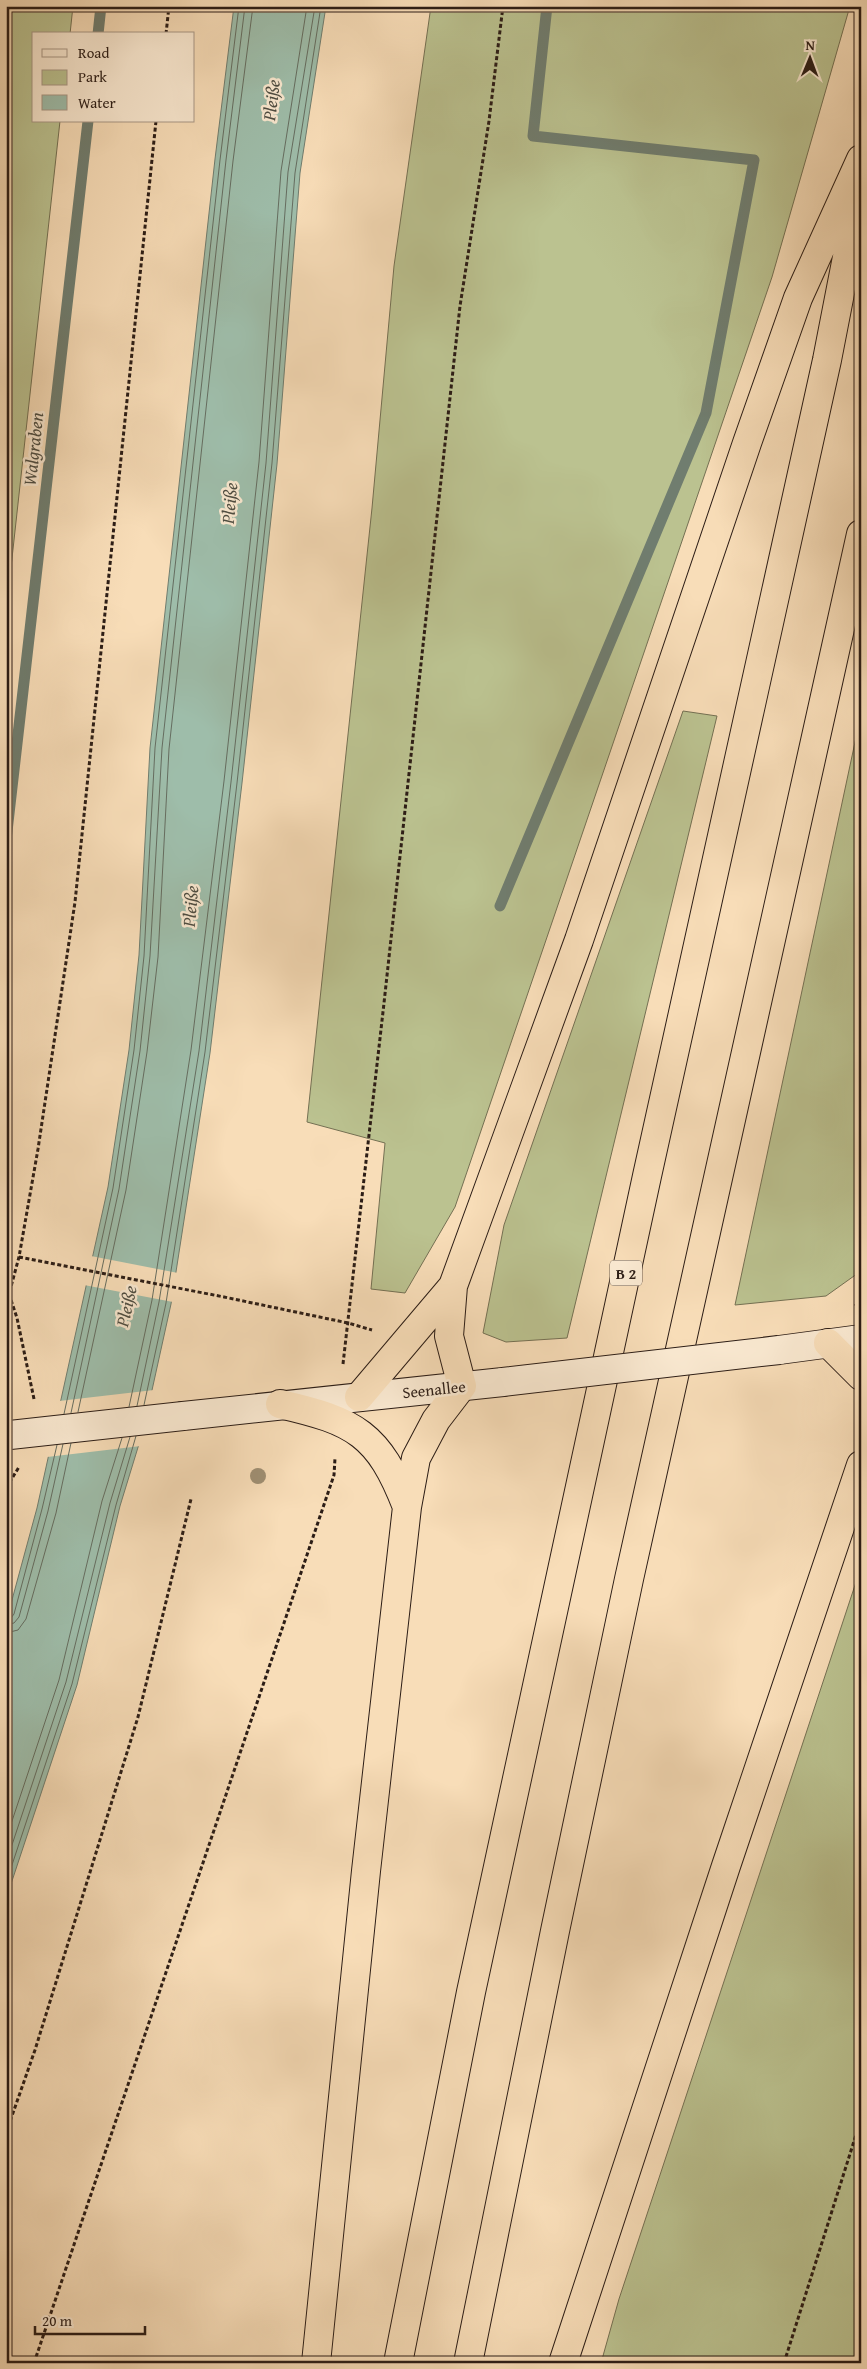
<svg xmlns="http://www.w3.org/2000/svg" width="867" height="2369" viewBox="0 0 867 2369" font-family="'Gentium Book Plus',serif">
<rect width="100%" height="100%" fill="#f8ddb8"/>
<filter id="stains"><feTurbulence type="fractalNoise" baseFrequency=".004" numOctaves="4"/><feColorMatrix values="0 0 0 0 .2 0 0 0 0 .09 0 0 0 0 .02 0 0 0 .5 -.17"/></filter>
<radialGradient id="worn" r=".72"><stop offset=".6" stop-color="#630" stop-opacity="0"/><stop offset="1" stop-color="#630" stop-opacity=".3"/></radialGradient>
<!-- green -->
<path fill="#bbc290" stroke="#747053" d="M6,6H73L70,34H34V121H60L6,613Z
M431,6H850L772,277L455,1207L405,1293L371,1289L385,1143L307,1122L372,508L394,266Z
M683,711L717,716L567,1338L506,1342L483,1333L504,1225Z
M861,714V1271L826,1296L735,1305Z
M861,1567V2363H601L619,2299Z"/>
<!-- water -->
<path fill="#9ebdaa" stroke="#707d6f" d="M234,6H326L300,173L277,464L242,783L210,1053L171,1304L143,1431L120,1506L77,1685L6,1899V1622L37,1508L108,1187L129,1050L139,955L150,748L215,159Z"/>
<!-- pier -->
<path fill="#f8ddb8" d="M91,1256L178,1273L173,1302L84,1285Z
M154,1390L141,1446L47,1457L59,1401Z"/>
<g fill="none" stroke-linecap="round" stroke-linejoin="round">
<!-- shore -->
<path stroke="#656d60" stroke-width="1" d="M144,1405L166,1303L205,1052L237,783L272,463L295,173L321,6
M137,1406L159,1302L199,1051L231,782L266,463L288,172L315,6
M129,1407L152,1300L191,1050L224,781L259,462L281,171L307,6
M78,1412L126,1190L147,1052L158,957L169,749L233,161L253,6
M71,1413L119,1189L140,1051L150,956L162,748L226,160L245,6
M64,1414L113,1188L134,1050L144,956L155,748L220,160L239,6
M6,1619L11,1618L14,1614L42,1509L57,1445
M6,1625L14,1623L19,1617L48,1511L63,1444
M6,1633L18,1630L26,1619L56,1513L71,1443
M6,1839L59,1680L102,1501L122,1438
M6,1863L66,1682L110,1503L130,1437
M6,1883L72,1684L116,1505L136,1436"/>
<!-- stream -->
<path stroke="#707d6f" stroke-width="11" d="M98,34L101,6
M6,840L88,121
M500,906L706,413L754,160L533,136L547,6"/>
<!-- secondary casing -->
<g stroke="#2c1d16" stroke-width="30">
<path id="secondary" d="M779,1350L861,1339
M183,1416L503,1382"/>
</g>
<!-- trunk casing -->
<g stroke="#2c1d16" stroke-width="30">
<path id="trunk" d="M828,1343L861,1376
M359,1397L453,1286
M280,1404C355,1421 379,1434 407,1507
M316,2363L366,1871L407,1507L416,1458L436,1420L462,1386L449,1336L453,1286L579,940L747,443L798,298L861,159
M398,2363L471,1992L647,1176L827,360L861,185
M468,2363L555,1931L629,1579L861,534
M563,2363L726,1866L861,1465"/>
</g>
<!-- path -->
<path stroke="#2c1d16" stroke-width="3" stroke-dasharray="4 2.5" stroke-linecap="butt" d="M166,34L169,6
M19,1257L224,1297L348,1323L372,1330
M9,1294L17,1318L34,1399
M6,1297L9,1294L19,1257L38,1149L75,902L156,121
M855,1306L861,1301
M343,1364L384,1003L460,306L489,121L503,6
M6,1488L19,1467
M6,2133L35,2050L138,1717L191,1499
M34,2363L334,1475L335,1458
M784,2363L861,2119"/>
<!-- secondary -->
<use href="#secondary" stroke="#fae9d1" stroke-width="28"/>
<!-- trunk -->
<use href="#trunk" stroke="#f8ddb8" stroke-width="28"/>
<!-- secondary-bridge casing -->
<g stroke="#2c1d16" stroke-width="30" stroke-linecap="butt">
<path id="secondary-bridge" d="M503,1382L779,1350
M10,1435L183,1416"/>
</g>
<!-- secondary-bridge -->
<use href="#secondary-bridge" stroke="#fae9d1" stroke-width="28"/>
</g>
<!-- trees -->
<circle fill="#9f8f73" cx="258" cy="1476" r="8"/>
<g text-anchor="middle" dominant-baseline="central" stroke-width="5" stroke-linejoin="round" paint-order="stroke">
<!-- shield labels -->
<rect fill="#fae9d1" stroke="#6a5a4e" stroke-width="1" x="610" y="1260.5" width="32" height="25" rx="4"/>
<g font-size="15" font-weight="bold" fill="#2c1d16">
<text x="626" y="1273">B 2</text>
</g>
<!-- street labels -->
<g font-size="16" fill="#2c1d16" stroke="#fae9d1">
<text transform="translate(434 1389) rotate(-6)">Seenallee</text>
</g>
<!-- water labels -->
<g font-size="18" font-style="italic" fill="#4e4d42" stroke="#fae9d1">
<text transform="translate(271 100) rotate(-83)">Pleiße</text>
<text transform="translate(33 449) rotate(-84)">Walgraben</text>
<text transform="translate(229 503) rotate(-85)">Pleiße</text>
<text transform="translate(190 906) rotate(-85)">Pleiße</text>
<text transform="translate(126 1306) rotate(-77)">Pleiße</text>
</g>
</g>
<!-- margin -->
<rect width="867" height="2369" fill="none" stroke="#f8ddb8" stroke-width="25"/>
<rect x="8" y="8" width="852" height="2354" fill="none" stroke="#2c1d16" stroke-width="2.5"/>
<rect x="12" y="12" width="842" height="2344" fill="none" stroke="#2c1d16"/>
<!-- legend -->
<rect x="32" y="32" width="162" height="90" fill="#fae9d1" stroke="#a89786"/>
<rect x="42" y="49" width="25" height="8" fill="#fae9d1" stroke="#a89786"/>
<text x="78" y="58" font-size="15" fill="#2c1d16">Road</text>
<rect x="42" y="70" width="25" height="15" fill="#bbc290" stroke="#a89786"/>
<text x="78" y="82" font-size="15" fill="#2c1d16">Park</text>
<rect x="42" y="95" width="25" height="15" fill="#9ebdaa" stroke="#a89786"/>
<text x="78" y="108" font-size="15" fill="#2c1d16">Water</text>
<!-- north arrow -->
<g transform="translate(810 58) rotate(1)" stroke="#fae9d1" stroke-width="4" paint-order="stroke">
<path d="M0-4L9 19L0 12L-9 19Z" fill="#2c1d16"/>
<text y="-8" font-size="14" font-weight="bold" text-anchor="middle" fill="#2c1d16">N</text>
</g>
<!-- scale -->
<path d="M35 2326v8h110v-8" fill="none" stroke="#2c1d16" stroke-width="2.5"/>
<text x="42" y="2326" font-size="15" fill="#2c1d16" stroke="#fae9d1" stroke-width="4" paint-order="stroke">20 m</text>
<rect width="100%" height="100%" filter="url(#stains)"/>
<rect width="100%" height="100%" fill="url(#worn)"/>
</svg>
